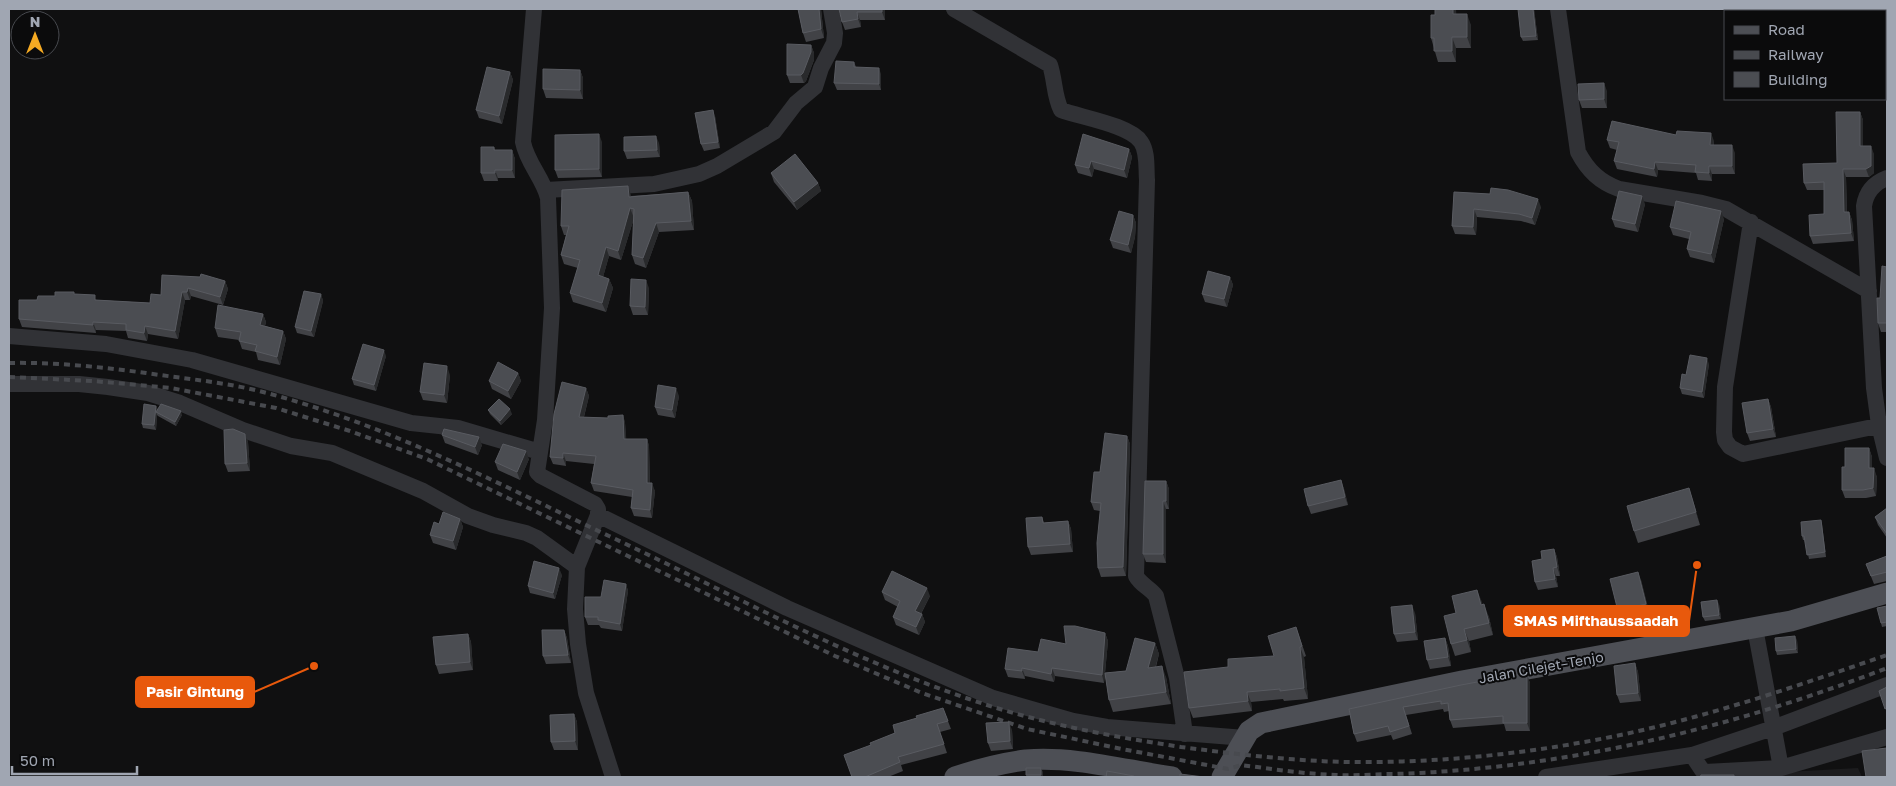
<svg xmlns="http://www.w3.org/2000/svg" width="1896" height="786" viewBox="0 0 1896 786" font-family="'Golos Text',sans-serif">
<rect width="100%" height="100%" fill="#101011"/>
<!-- built -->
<path fill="#1c1c1e" d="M1858,768L1862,777H1698Z"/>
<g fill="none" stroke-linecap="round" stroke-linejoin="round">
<!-- minor -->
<path stroke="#313236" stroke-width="16" d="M534,9L523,142C527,163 543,178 548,198L552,308L545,420L537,472L541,476L595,504L598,509V515L577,567L575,609L578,644L586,693L613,777
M954,9L1050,65C1055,80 1054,96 1061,110C1079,117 1130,125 1141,142C1148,152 1146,169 1147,180L1136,576C1141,585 1150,588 1156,596L1177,678L1185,734
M1558,9L1578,152C1588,171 1600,182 1619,189L1702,203L1726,209L1869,291
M1887,178C1874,183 1866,192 1864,206L1874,388L1879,425L1887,458
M546,190L654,184L699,174L717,166L774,132L796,103L815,87L821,68L834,43L835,33L831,9
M1751,222L1725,387L1724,432L1725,440L1730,447L1743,454L1887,424
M9,336L106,344L192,360L411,423L458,428L540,452
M9,384H79L108,387L148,393L180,403L243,430L291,446L332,453L423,491L468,516L493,525L526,533L537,538L577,567
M598,515L787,608L993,698L1073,721L1107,727L1245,738
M1755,628L1781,768
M1692,755L1702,770L1705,772L1781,768L1887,737
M1546,777L1692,755L1773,728L1887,685"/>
<!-- major -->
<path stroke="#4d4f55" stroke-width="21" d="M955,777C979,769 1002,763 1026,760C1074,756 1124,770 1172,777
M1222,777L1249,731L1261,723L1462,681L1791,621L1887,593"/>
<!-- rail -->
<path stroke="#484a4f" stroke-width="4" stroke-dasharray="6 5" stroke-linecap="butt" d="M9,363C55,362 101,367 146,373C186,379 225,382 263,392C385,424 497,483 609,536C728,592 845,657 969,699C1038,723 1109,736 1181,747C1236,754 1292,761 1348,762C1427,763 1506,756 1584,742C1688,724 1788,689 1887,655
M9,377L93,381L171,388L276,408L350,431L427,459L835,656L922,693L1027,729L1122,749L1228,769L1241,765C1273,769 1304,774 1336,775C1355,776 1374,774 1393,774C1562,769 1729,729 1887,668"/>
</g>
<!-- wall -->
<path fill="#414246" d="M798,9H821L824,38L806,42L803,33Z
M839,9H885V20H860L861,27L845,30L842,22Z
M1456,9V14L1471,25V48H1456V62H1438L1431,38L1435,15Z
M1534,9L1538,40L1523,41L1521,37Z
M811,45L814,53V60L806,81L804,83H790L787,75Z
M854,62L856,67L881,74V90H837L834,83Z
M580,70L583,78V99L546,98L543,89Z
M510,72L513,80L502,124L479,118L476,110Z
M1607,91V108H1582L1579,100Z
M1860,112L1863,120V146L1874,154V173L1869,177H1846L1847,212H1849L1852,220L1854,241L1813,244L1810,236L1824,214V190H1807L1804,183L1837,163Z
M715,116L720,148L704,151L701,144Z
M1676,135L1714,141V145L1735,153V174H1712V181L1698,180L1696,173L1658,170L1657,177L1617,169L1614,161L1617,150L1610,148L1607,140Z
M602,142V177L558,178L555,170Z
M659,143L660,157L627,159L624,151Z
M494,147L495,150H512L515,159V178H498V181H484L481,173Z
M1129,149L1132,157L1127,178L1094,169L1092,177L1078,173L1075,165Z
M771,173L818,183L821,191L797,210L774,182Z
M688,192L692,201L694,230L659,232L646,268L635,264L632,255L634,218L621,260L609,256L603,277L609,279L613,288L606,312L573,302L570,293L578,268L564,264L561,255L566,235H564L561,226L631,196Z
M1454,192L1541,207L1535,225L1521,221L1477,217L1476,235L1455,234L1452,226Z
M1645,204L1638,232L1615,227L1612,219Z
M1133,215L1136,223L1135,237L1131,253L1113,248L1110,240Z
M1724,219L1714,263L1690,257L1687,249L1689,239L1673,235L1670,227Z
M1887,267V332H1881L1878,323L1880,298Z
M162,275L225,281L228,289L223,305L191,296L190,300H185L178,339L148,334L147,341L128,338L126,331L96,330V333L22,327L19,319L37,300L55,296L74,294L97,300L150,303L161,295Z
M1230,277L1233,285L1227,307L1205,302L1202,294Z
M649,288L648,315H633L630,306Z
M321,294L323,301L314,337L297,333L295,327Z
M263,314L266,322L265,326L283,331L286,339L280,365L258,360L256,352L242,349L239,340L218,337L215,328Z
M386,356L376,391L354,385L352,379Z
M1709,364L1704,398L1682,394L1680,388L1686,375Z
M518,373L521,381L511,399L492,389L489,381Z
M450,375L447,403L423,400L420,392Z
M586,388L589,396L584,417L608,418L623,415L625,423L626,439H647L649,446L650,483L655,491L652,518L634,516L631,508L632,497L594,491L591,483L594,464L566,461V466L553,464L550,457Z
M679,396L675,418L658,415L655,407Z
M1768,399L1771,407L1776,437L1750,441L1747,433Z
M156,406L158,410L182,415L176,426L158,416L157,415L156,430L143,428L142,424Z
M488,410L512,414L501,425L490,414Z
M245,434L248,442L250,471L228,472L225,464Z
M442,435L482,445L478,455L445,443Z
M1127,436L1130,444L1126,576L1101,577L1098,568L1100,511L1094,510L1091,502L1100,472Z
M1869,448L1872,457V468L1877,477L1876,496L1866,498H1845L1842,490L1845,467Z
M529,459L520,480L498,470L495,462Z
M1341,480L1344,489L1348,505L1311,514L1308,506Z
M1166,481L1169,489V509H1166V563L1146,562L1143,554Z
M1689,488L1700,525L1638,543L1634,531Z
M1887,508V538L1878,525L1875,517Z
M1042,517L1044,523L1068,521L1071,529L1073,552L1031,555L1028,547Z
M460,519L463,527L456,550L433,543L430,535L439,524Z
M1821,520L1822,524L1826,557L1809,559L1805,540H1803L1802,536Z
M1554,549L1557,557L1560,576H1556L1558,587L1538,590L1535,582Z
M1887,556V581L1874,584L1866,564Z
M562,575L555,599L530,593L528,586Z
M1641,580L1649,612L1621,619L1618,611Z
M626,584L628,591L622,631L601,628L599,625H588L585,617L601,597Z
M1477,590L1482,605L1489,617L1493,635L1469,641L1471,652L1455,656L1451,644L1456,613Z
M882,592L930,596L921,614H922L925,622L919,635L896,625L893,617L898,607L885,600Z
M1719,604L1721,619L1705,621L1703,617Z
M1887,606V626L1882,627L1881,623Z
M1415,613L1418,640L1397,642L1394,634Z
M1296,627L1306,656L1304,657L1308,699L1284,701L1283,699L1251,702L1252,711L1193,718L1189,708L1228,667L1274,656Z
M564,630L567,638L571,663L546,664L543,656Z
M1105,633L1108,641L1105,673L1126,671L1155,643L1159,654L1156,667L1166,677L1171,704L1113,712L1109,700L1105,674L1104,683L1055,676L1054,682L1025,676V679L1008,677L1005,669L1038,652Z
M468,634L471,642L473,670L439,674L436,665Z
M1445,638L1448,646L1451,666L1430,669L1427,660Z
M1797,640L1798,653L1777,655L1776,651Z
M1635,663L1638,672L1641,701L1620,703L1617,695Z
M1527,675L1530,683V731H1506L1504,724L1453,728L1450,720L1449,711L1444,712L1443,709L1406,715L1412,734L1393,740L1391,735L1357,742L1354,734L1349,709Z
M943,708L951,729L940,732L947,753L901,765L903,771L888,777H852L871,745Z
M574,714L577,722L578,750H554L551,742Z
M1012,730L1013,749L991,751L988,743Z
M1043,772V777H1027L1026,775Z"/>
<!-- shaded-wall -->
<path fill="#292a2c" d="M819,9H821L824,38L821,29Z
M882,9H885V20L882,12Z
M1453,9H1456L1457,25L1453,14Z
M1533,9H1534L1538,40L1536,36Z
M857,12L860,20L861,27L858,19Z
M1467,14L1471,25V48L1467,37Z
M1452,37L1456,48V62L1452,51Z
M811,45L814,53V60L806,81L804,83L801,75Z
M879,68L881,74V90L879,84Z
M580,70L583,78V99L580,90Z
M510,72L513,80L502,124L499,116Z
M1604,83L1607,91V108L1604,99Z
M713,110L715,116L720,148L718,142Z
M1860,112L1863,120V154L1860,146Z
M1711,133L1714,141L1713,154L1710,145Z
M599,134L602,142V177L599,169Z
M656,136L659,143L660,157L657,150Z
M1732,145L1735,153V174L1732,166Z
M1871,146L1874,154V173L1869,177L1866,169Z
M1129,149L1132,157L1127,178L1124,170Z
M512,150L515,159V178L512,170Z
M1091,161L1094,169L1092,177L1089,168Z
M1655,162L1658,170L1657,177L1654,169Z
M1709,166L1712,174V181L1709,173Z
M1843,169L1846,177L1847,220L1844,212Z
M495,170L498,178V181L495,173Z
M818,183L821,191L797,210L794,202Z
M628,186L631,195L632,206L629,197Z
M688,192L692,201L694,230L691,221Z
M1642,196L1645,204L1638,232L1635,224Z
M1538,199L1541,207L1535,225L1532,218Z
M630,208L634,218L621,260L618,251Z
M1474,209L1477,217L1476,235L1473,227Z
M1721,211L1724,219L1714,263L1711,254Z
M1849,212L1852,220L1854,241L1851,233Z
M1133,215L1136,223L1135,237L1131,253L1128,245Z
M656,223L659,232L646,268L643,258Z
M606,247L609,256L601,284L598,275Z
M1230,277L1233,285L1227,307L1224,299Z
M609,279L613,288L606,312L602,303Z
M646,280L649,288L648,315L645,307Z
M225,281L228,289L223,305L220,297Z
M188,288L191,296L190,300L187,292Z
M182,292L185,300L178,339L175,331Z
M321,294L323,301L314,337L311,331Z
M263,314L266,322L263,333L260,325Z
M93,322L96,330V333L93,325Z
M145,326L148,334L147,341L144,333Z
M283,331L286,339L280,365L277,357Z
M384,350L386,356L376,391L374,385Z
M1707,358L1709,364L1704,398L1702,392Z
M447,366L450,375L447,403L444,395Z
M518,373L521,381L511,399L508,391Z
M586,388L589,396L582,424L579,417Z
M676,388L679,396L675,418L672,410Z
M1768,399L1771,407L1776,437L1773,429Z
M156,406L158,410L156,412L157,415L156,430L154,425Z
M510,409L512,414L501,425L500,421Z
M181,411L182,415L176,426L175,422Z
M623,415L625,423L627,447L624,439Z
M245,434L248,442L250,471L247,463Z
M1127,436L1130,444L1126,576L1123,567Z
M479,437L482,445L478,455L475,447Z
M647,439L649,446L650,490L647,483Z
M1869,448L1872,457V476L1869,468Z
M526,451L529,459L520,480L517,472Z
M563,453L566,461V466L563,458Z
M1874,468L1877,477L1876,496L1873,488Z
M1341,480L1344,489L1348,505L1345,497Z
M1166,481L1169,489V509L1166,501Z
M652,483L655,491L652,518L650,510Z
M1689,488L1693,500L1700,525L1696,512Z
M1163,501L1166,509V563L1163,554Z
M460,519L463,527L456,550L453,541Z
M1068,521L1071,529L1073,552L1070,544Z
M1554,549L1557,557L1560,576L1557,567Z
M559,568L562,575L555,599L553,593Z
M1553,568L1556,576L1558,587L1555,579Z
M1638,572L1641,580L1649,612L1646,604Z
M626,584L628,591L622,631L620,624Z
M927,588L930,596L918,619L915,611Z
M1477,590L1482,602L1485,617L1481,605Z
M1717,600L1719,604L1721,619L1719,615Z
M1484,604L1489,617L1493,635L1489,623Z
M1412,605L1415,613L1418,640L1415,632Z
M922,614L925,622L919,635L916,627Z
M1464,629L1469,641L1471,652L1467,640Z
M564,630L567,638L571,663L568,655Z
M1105,633L1108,641L1104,683L1102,675Z
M468,634L471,642L473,670L470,662Z
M1795,636L1797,640L1798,653L1796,649Z
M1445,638L1448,646L1451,666L1448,657Z
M1155,643L1159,654L1152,679L1148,668Z
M1300,647L1304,657L1308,699L1304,688Z
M1635,663L1638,672L1641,701L1638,693Z
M1162,666L1166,677L1171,704L1166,692Z
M1022,668L1025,676V679L1022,671Z
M1052,668L1055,676L1054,682L1051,674Z
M1527,675L1530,683V731L1527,723Z
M1247,692L1251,702L1252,711L1248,701Z
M574,714L577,722L578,750L575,741Z
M1009,722L1012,730L1013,749L1010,741Z
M1041,768L1043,772V777H1042L1041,775Z"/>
<!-- building -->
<path fill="#4b4d52" stroke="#595b61" d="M798,9H819L821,29L803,33Z
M839,9H882V12H857L858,19L842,22Z
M1435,9H1453V14H1467V37H1452V51H1434V38H1431V15H1435Z
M1518,9H1533L1536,36L1521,37Z
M787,44L811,45V52L803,73L801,75H787Z
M836,61L854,62V67L879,68V84L834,83Z
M487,67L510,72L499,116L476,110Z
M543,69L580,70V90L543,89Z
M1604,83V99L1579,100L1578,84Z
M713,110L718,142L701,144L695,113Z
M1836,112H1860V146H1871V166L1866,169H1843L1844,212H1849L1851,233L1810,236L1809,215L1824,214V182L1804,183L1803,164L1837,163Z
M1612,121L1676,135L1677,131L1711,133L1710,145H1732V166H1709V173L1695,172L1696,165L1655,162L1654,169L1614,161L1619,142L1607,140Z
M599,134V169L555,170V135Z
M1083,134L1129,149L1124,170L1091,161L1089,168L1075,165Z
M656,136L657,150L624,151V137Z
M481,147H494V150H512V170H495V173H481Z
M795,154L818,183L794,202L771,173Z
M628,186L629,197L688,192L691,221L656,223L643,258L632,255L634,209L630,208L618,251L606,247L598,275L609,279L602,303L570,293L580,260L561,255L569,226H561L562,190Z
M1491,188L1508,190L1538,199L1532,218L1519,214L1474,209L1473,227L1452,226L1454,192L1490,194Z
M1619,191L1642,196L1635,224L1612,219Z
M1676,201L1721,211L1711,254L1687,249L1691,232L1670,227Z
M1119,211L1133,215L1132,228L1128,245L1110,240Z
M1882,266L1887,267V323H1878L1877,298H1880Z
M1208,271L1230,277L1224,299L1202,294Z
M201,274L225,281L220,297L188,288L187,292H182L175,331L145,326L144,333L126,330V324L93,322V325L19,319V300H37L38,296H55V292H74V294L95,295V300L150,303L151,294L161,295L162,275L200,277Z
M631,279L646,280L645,307L630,306Z
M304,291L321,294L311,331L295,327Z
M218,305L263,314L260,325L283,331L277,357L255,351L257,345L239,341L241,332L215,328Z
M363,344L384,350L374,385L352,379Z
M1690,355L1707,358L1702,392L1680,388L1682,374L1686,375Z
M498,362L518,373L508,391L489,381Z
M424,363L447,366L444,395L420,392Z
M562,382L586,388L579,417L608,418V416L623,415L624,439H647V483H652L650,510L631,508L633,490L591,483L596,456L563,453V458L550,457L554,414Z
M658,385L676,388L672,410L655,407Z
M499,399L510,409L500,421L488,410Z
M1768,399L1773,429L1747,433L1742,403Z
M144,404L156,406L154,425L142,424Z
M161,404L181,411L175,422L156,412Z
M233,429L245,434L247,463L225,464L224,430Z
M444,429L479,437L475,447L442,435Z
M1105,433L1127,436L1123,567L1098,568L1097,543L1101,503L1091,502L1094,472H1100Z
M503,444L526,451L517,472L495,462Z
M1845,448H1869V468H1874L1873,488L1863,490H1842V467H1845Z
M1341,480L1345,497L1308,506L1304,489Z
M1145,481H1166V501H1163V554H1143Z
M1689,488L1696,512L1634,531L1627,506Z
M1887,508V534L1875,517Z
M443,512L460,519L453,541L430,535L434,522L439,524Z
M1042,517L1043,523L1068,521L1070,544L1028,547L1026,518Z
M1821,520L1825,552L1807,555L1804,536H1802L1801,522Z
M1554,549L1557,567L1553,568L1555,579L1535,582L1532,561L1542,559L1541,551Z
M1887,556V572L1871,576L1866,564Z
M534,561L559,568L553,593L528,586Z
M892,571L927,588L915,611L922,614L916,627L893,617L900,601L882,592Z
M1638,572L1646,604L1618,611L1610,579Z
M604,580L626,584L620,624L598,620V617H585V597H601Z
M1477,590L1481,605L1484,604L1489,623L1464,629L1467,640L1451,644L1444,616L1456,613L1452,596Z
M1717,600L1719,615L1703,617L1701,602Z
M1412,605L1415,632L1394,634L1391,607Z
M1887,606V622L1881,623L1877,608Z
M1064,626H1075L1105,633L1102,675L1052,668L1051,674L1022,668V671L1005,669L1008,648L1038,652L1041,639L1066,644Z
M1296,627L1302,646L1300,647L1304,688L1280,691V689L1247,692L1248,701L1189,708L1184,672L1228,667V659L1274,656L1268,636Z
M542,630H564L568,655L543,656Z
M468,634L470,662L436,665L433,637Z
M1795,636L1796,649L1776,651L1775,638Z
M1135,638L1155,643L1148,668L1162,666L1166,692L1109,700L1105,673L1126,671Z
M1445,638L1448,657L1427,660L1424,641Z
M1635,663L1638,693L1617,695L1614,666Z
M1515,675H1527V723H1503V716L1450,720L1448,703L1441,704V701L1403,707L1409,726L1390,732L1388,726L1354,734L1349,709L1461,685Z
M1887,687V708L1885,709L1879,691Z
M943,708L948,721L937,724L944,744L898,757L900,762L865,777H852L844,755L871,745L870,743L895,733L893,725L917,718L916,716Z
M574,714L575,741L551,742L550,715Z
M1009,722L1010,741L988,743L986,723Z
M1887,748V777H1866L1862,751Z
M1026,768H1041V775H1026Z
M1107,771L1134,776V777H1106Z
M1180,774L1204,777H1180Z
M1701,775H1734V777H1700Z"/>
<g text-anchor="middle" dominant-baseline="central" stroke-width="4" stroke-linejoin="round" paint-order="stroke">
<!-- street labels -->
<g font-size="14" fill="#a0a6b2" stroke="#0b0b0c">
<text transform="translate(1541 667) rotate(-10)">Jalan Cilejet–Tenjo</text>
</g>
</g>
<!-- callouts -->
<path fill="none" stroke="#e8590c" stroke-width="2" d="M1697 565L1689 621M314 666L254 692"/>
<g fill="#e8590c" stroke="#0b0b0c" stroke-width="2">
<circle cx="1697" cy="565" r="5"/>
<circle cx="314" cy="666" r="5"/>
</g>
<g fill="#e8590c" stroke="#e8590c" stroke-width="2">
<rect x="1504" y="606" width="185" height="30" rx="5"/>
<rect x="136" y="677" width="118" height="30" rx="5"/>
</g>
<g font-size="15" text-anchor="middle" font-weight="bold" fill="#fff">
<text x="1596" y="626">SMAS Mifthaussaadah</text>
<text x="195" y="697">Pasir Gintung</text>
</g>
<!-- border -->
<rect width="1896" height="786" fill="none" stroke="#a0a6b2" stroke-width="20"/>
<!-- legend -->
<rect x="1724" y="10" width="162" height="90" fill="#0b0b0c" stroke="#47494e"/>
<rect x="1734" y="26" width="25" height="8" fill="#4d4f55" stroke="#47494e"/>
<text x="1768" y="35" font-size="15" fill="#a0a6b2">Road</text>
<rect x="1734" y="51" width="25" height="8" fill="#484a4f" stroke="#47494e"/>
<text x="1768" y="60" font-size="15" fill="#a0a6b2">Railway</text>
<rect x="1734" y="72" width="25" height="15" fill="#4b4d52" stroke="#47494e"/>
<text x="1768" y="85" font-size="15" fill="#a0a6b2">Building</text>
<!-- north arrow -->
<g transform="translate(35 35)"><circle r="24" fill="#0b0b0c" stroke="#47494e"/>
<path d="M0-4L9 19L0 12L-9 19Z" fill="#f5aa23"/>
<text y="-8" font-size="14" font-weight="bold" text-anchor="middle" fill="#a0a6b2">N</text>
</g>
<!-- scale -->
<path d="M12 766v8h125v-8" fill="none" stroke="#a0a6b2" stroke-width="2.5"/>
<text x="20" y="766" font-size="15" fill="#a0a6b2" stroke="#0b0b0c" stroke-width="4" paint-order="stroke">50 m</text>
</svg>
